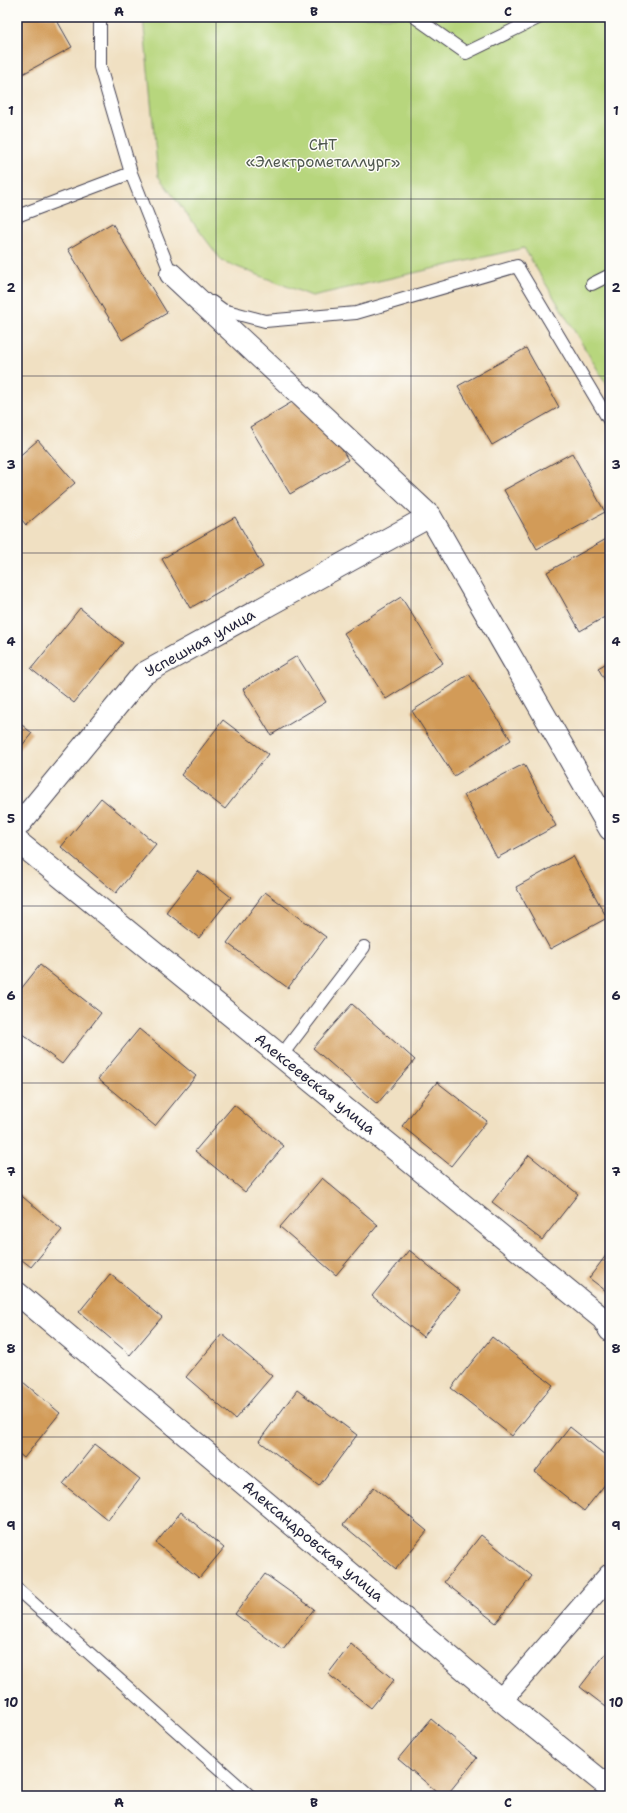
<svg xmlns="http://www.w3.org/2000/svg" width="627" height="1813" viewBox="0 0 627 1813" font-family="'Shantell Sans',sans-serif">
<rect width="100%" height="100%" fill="#fdfcf7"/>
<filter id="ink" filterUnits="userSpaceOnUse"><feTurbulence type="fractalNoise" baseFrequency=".025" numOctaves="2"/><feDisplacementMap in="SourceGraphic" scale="8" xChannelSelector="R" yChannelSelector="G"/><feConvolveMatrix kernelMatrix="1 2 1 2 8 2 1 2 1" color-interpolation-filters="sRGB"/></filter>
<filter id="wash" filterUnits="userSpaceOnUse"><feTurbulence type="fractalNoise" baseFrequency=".012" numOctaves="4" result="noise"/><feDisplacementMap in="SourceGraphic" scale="16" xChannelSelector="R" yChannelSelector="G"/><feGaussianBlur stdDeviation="0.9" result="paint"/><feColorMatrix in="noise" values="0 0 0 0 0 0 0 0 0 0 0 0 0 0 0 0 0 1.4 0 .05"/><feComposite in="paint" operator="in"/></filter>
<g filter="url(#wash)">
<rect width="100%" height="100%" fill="#f0e0c2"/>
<!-- green -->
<path fill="#b7d67d" stroke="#6c7c5c" d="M143,17H610V390L524,248L312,296L222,261L158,176Z"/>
<g id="blocks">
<!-- building -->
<path fill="#d29b59" d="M17,17H55L72,47L17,77Z
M112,223L167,313L122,340L68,249Z
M526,348L559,407L492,445L458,386Z
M309,392L348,460L290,494L250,427Z
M38,440L75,483L26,525L17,514V458Z
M572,453L605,512L537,549L504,490Z
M235,517L263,567L190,608L162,559Z
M610,537V614L580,631L547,572Z
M401,597L443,663L386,699L344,633Z
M80,608L123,643L74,703L31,669Z
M297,656L326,702L271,735L243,689Z
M610,661V689L598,668Z
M469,674L511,740L454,776L412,711Z
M223,720L268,754L225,809L181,775Z
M17,721L32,733L17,752Z
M524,764L556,826L497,858L464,795Z
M101,798L156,844L116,893L61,847Z
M573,856L607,918L550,949L516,887Z
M198,871L231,897L199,938L166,912Z
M265,892L326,937L288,988L227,943Z
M40,965L101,1013L62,1064L17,1030V994Z
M352,1004L415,1060L377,1104L313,1048Z
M139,1029L196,1076L155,1126L98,1079Z
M437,1082L487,1121L451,1166L402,1126Z
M234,1105L284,1146L245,1192L195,1151Z
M529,1155L578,1194L542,1240L492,1202Z
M322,1178L378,1225L336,1275L280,1227Z
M17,1192L62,1230L31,1267L17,1256Z
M409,1250L460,1291L423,1337L372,1296Z
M610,1250V1294L589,1278Z
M110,1274L162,1317L130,1355L79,1312Z
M222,1334L272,1376L235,1419L186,1377Z
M492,1337L553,1385L512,1436L451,1388Z
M17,1377L60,1413L24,1458L17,1452Z
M297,1390L357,1435L319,1486L259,1441Z
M570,1427L610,1459V1478L584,1511L535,1472Z
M95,1444L140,1479L108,1520L63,1484Z
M374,1487L427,1531L396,1569L343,1525Z
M181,1512L224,1548L199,1578L156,1543Z
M481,1535L532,1576L496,1623L444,1582Z
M265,1574L314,1609L283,1650L235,1614Z
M351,1644L394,1680L371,1708L328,1674Z
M610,1648V1710L580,1687Z
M431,1719L477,1758L446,1796H442L398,1759Z"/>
</g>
</g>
<g filter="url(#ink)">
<use href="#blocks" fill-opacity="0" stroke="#413e4f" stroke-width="1"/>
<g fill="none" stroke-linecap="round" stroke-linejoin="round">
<!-- lane casing -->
<g stroke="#413e4f" stroke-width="14">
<path id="lane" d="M100,17V67L131,173L171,274L176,277
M415,17L466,53L540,17
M17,216L131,173
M592,284L610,275
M212,302L223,310L265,321L356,313L517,266L610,422
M281,1056L364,947
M17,1589L250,1796"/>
</g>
<!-- street casing -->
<g stroke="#413e4f" stroke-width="24">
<path id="street" d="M171,274L430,516L610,829
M17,827L143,674L430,516
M17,841L603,1319L610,1330
M17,1293L501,1700L610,1788
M501,1700L610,1575"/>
</g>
<!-- lane -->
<use href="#lane" stroke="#fff" stroke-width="12"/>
<!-- street -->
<use href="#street" stroke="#fff" stroke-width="22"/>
</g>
</g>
<!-- grid -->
<path fill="none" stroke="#22223b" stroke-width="1" stroke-opacity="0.55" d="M216,17V1796M411,17V1796M17,199H610M17,376H610M17,553H610M17,730H610M17,906H610M17,1083H610M17,1260H610M17,1437H610M17,1614H610"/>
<g text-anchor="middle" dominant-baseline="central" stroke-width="3" stroke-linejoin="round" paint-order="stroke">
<!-- park labels -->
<g font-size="15" fill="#4f584f" stroke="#fdfcf7">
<text x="323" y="145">СНТ<tspan x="323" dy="17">«Электрометаллург»</tspan></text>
</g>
<!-- street labels -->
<g font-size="15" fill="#22223b" stroke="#fdfcf7">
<text transform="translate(200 643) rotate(-29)">Успешная улица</text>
<text transform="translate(315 1084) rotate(39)">Алексеевская улица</text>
<text transform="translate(313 1541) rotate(40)">Александровская улица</text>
</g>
</g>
<!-- margin -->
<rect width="627" height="1813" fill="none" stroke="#fdfcf7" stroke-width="44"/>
<rect x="22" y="22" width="583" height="1769" fill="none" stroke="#22223b" stroke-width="1.5"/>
<g font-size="13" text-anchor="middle" font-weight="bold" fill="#22223b">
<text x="119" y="16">A</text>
<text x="314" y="16">B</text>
<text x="508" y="16">C</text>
<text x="11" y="115">1</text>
<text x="616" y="115">1</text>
<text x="11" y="292">2</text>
<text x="616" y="292">2</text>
<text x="11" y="469">3</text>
<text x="616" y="469">3</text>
<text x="11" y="646">4</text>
<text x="616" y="646">4</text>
<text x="11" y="823">5</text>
<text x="616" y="823">5</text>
<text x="11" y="1000">6</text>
<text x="616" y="1000">6</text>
<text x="11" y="1176">7</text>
<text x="616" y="1176">7</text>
<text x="11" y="1353">8</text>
<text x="616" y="1353">8</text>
<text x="11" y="1530">9</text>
<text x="616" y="1530">9</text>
<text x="11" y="1707">10</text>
<text x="616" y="1707">10</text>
<text x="119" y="1807">A</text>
<text x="314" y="1807">B</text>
<text x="508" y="1807">C</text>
</g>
</svg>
